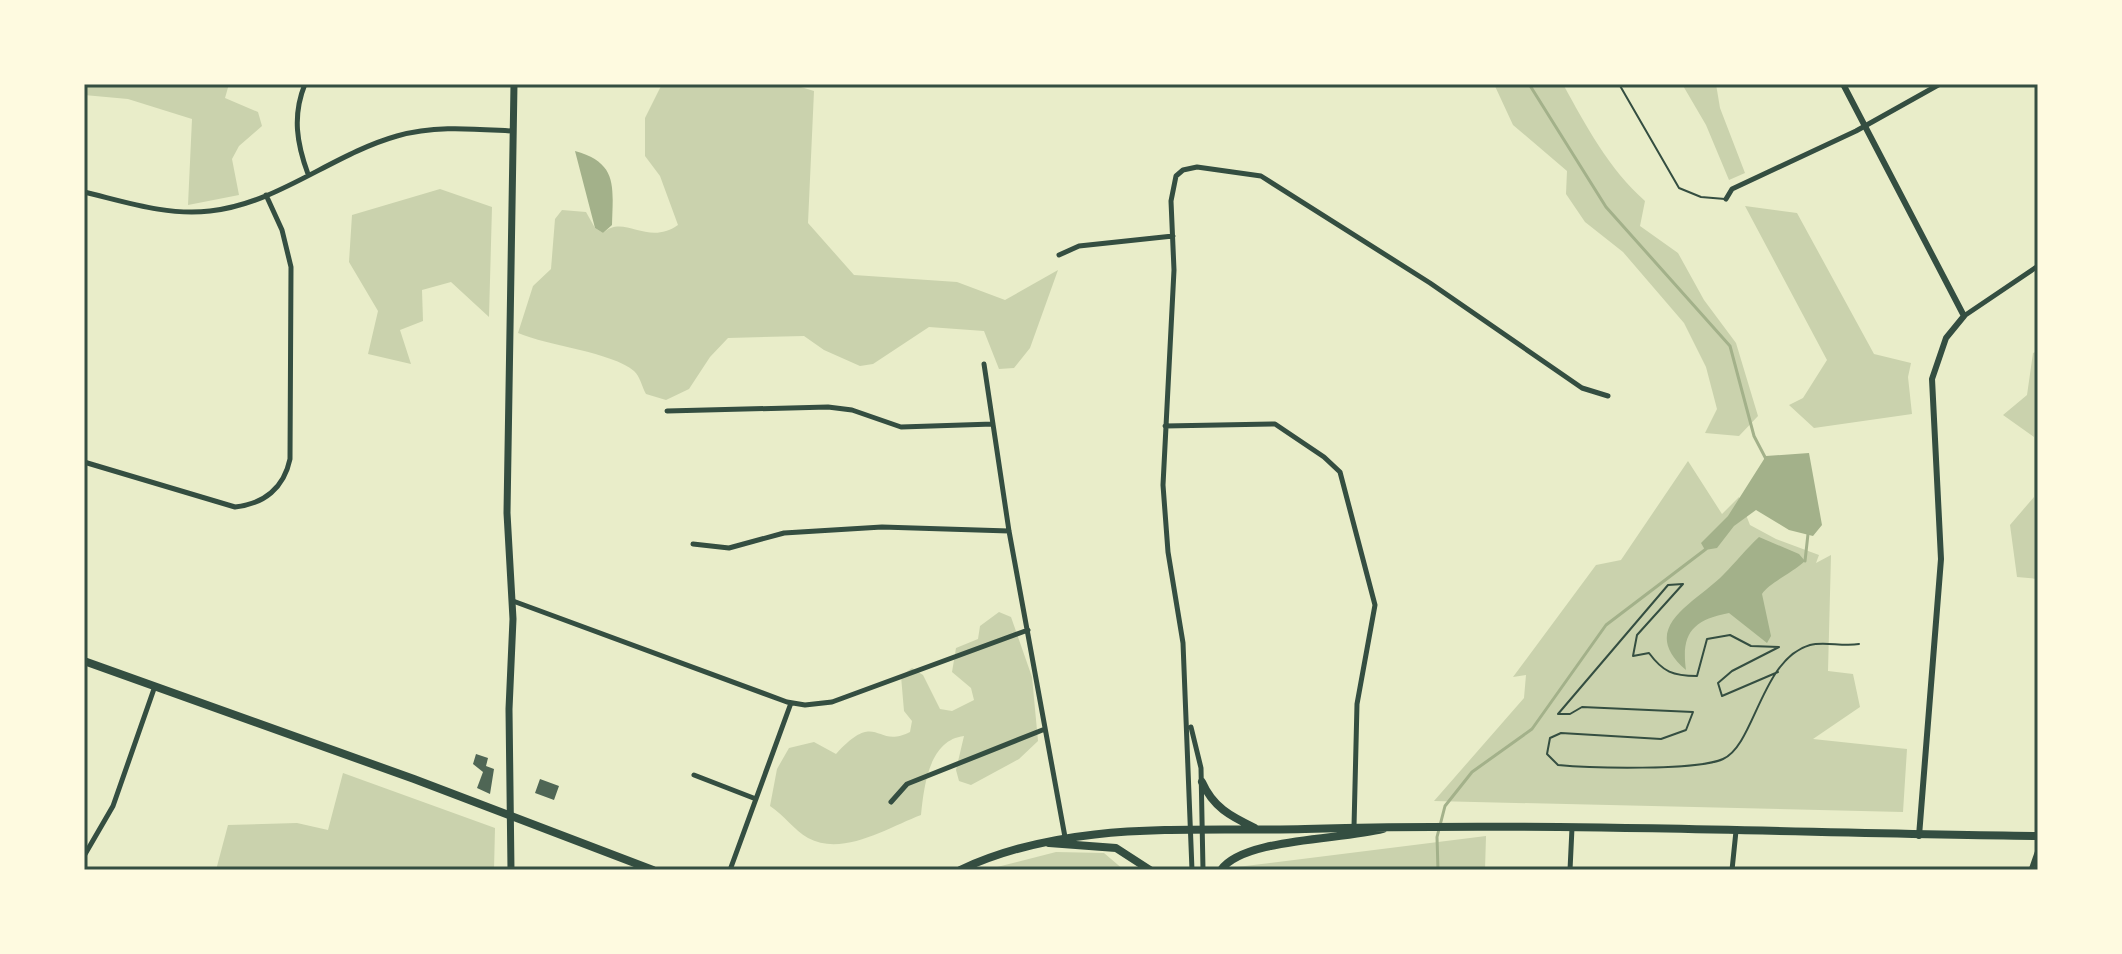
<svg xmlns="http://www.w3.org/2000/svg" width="2122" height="954" viewBox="0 0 2122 954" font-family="'IBM Plex Sans',sans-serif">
<rect width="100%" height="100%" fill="#e9edc9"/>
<!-- green -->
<path fill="#cad2ad" d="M84,84H229L225,98L258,112L262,126L239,146L232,159L239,195L188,205L192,119L128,99L84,95Z
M662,84H791L814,91L808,223L854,275L957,282L1005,300L1058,270L1030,348L1014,368L999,369L984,331L929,327L873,364L860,366L824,350L804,336L728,338L710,357L689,389L666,400L646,394C642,387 640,376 634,371C612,352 548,346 518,333L533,286L551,269L555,219L562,210L586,212L595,228L603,233C624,213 647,247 678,225L660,176L645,156V118Z
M1494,84H1563C1586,126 1609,169 1645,201L1640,226L1678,253L1704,300L1736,343L1758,416L1739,436L1705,433L1717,409L1706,367L1684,323L1623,252L1585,222L1566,194L1567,171L1513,125Z
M1682,84H1716L1720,108L1745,173L1729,180L1706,125Z
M440,189L492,207L489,317L451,282L422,290L423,321L400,330L411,364L368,354L378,311L349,262L352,215Z
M1745,206L1797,213L1874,354L1911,363L1908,377L1912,414L1814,428L1789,405L1803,398L1827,360Z
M2038,351V579L2017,577L2010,525L2034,497V437L2003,415L2027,395L2033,353Z
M1688,461L1722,514L1739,497L1750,525L1776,539L1819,555L1816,563L1831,555L1828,671L1853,674L1860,707L1813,739L1907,749L1903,812L1434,801L1524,698L1526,675L1513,677L1596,565L1621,560Z
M999,612L1011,617L1032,677L1038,741L1019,759L971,785L959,781L956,770L964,736C929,740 924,786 921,815C889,827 843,857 808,838C794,830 784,815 770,806L777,769L789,748L814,742L836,754C878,708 875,750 910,732L912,721L904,711L901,676L912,668L923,675L940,709L952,711L974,700L971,688L952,672L956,648L978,639L980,626Z
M343,773L495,828L494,870H216L228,825L297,823L328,830Z
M1486,836L1485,870H1236L1237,867Z
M1056,852L1104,853L1124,870H985Z"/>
<!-- water -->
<path fill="#a3b18a" d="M575,151C618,163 613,186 612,225L603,233L595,228Z
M1809,453L1822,525L1813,536L1789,530L1756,510L1734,526L1717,548L1705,550L1701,543L1728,516L1766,456Z
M1759,537L1799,554L1805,561C1792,573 1769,583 1762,594L1771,636L1767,643L1729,613C1692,620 1681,634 1686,670C1636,627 1696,603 1724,574C1736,562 1746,549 1759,537Z"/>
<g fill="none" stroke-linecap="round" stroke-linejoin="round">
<!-- stream -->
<path stroke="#a3b18a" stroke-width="3" d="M1529,84L1606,207L1730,346L1754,436L1766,459
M1805,561L1808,534
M1438,870L1437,837L1445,806L1472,772L1532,729L1606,625L1706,549"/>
</g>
<!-- building -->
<path fill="#4f6655" d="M476,754L488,758L486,766L494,769L490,794L477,788L483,772L473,764Z
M540,779L559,786L554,800L535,793Z"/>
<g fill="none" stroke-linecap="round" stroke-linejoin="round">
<!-- path -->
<path stroke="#344e41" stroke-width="2" d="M1778,672L1722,696L1718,683L1732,671L1779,647L1751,646L1730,635L1707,639L1697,676C1673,676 1663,672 1649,653L1633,656L1637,635L1683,584L1668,585L1558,714H1570L1582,707L1693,712L1686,730L1661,739L1561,733L1550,738L1547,754L1558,765C1589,768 1697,771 1723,759C1755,745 1761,659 1810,645C1824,641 1843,647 1859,644"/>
<!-- service -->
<path stroke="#344e41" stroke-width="2" d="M1619,84L1679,188L1701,197L1725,199"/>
<!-- minor -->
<path stroke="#344e41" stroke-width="5" d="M305,84C292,116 297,144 308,174
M84,192C126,202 167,216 210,211C277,204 333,154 397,136C435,125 474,129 512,131
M1726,199L1732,189L1856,131L1940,84
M1059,255L1079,246L1173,236
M1964,316L2038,266
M984,364L1009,531L1065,837
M667,411L828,407L852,410L901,427L993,424
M1165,426L1275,424L1324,457L1340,472L1375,605L1357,704L1354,827
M84,462L235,507C264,504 284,488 290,459L291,267L282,230L266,195
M693,544L729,548L784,533L882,527L1009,531
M513,601L787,702L805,705L832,702L1028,630
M1191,727L1201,768L1203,870
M694,775L756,799
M891,802L907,784L1045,729
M84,856L113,806L155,686
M730,870L791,703
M1192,870L1183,643L1168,552L1163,485L1174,270L1171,201L1176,176L1183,170L1197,167L1261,176L1430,283L1582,388L1608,396
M1570,870L1572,828
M1732,870L1736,831
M2031,870L2038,850"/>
<!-- tertiary -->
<path stroke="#344e41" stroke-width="6" d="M1843,84L1964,316L1946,338L1932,379L1941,559L1919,836"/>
<!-- secondary -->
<path stroke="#344e41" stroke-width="7" d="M511,870L509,709L513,619L507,513L514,84"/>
<!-- primary -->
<path stroke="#344e41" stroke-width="8" d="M84,661L414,779L653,870
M1202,782C1213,807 1230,816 1255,828
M1049,843L1116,848L1150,870
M960,870C1068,819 1189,832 1305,829C1549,822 1794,833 2038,836
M1221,870C1243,838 1342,840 1383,829"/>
</g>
<!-- border -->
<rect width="2122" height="954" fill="none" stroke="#fefae0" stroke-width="172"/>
<rect x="86" y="86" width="1950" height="782" fill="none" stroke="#344e41" stroke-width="3"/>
</svg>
